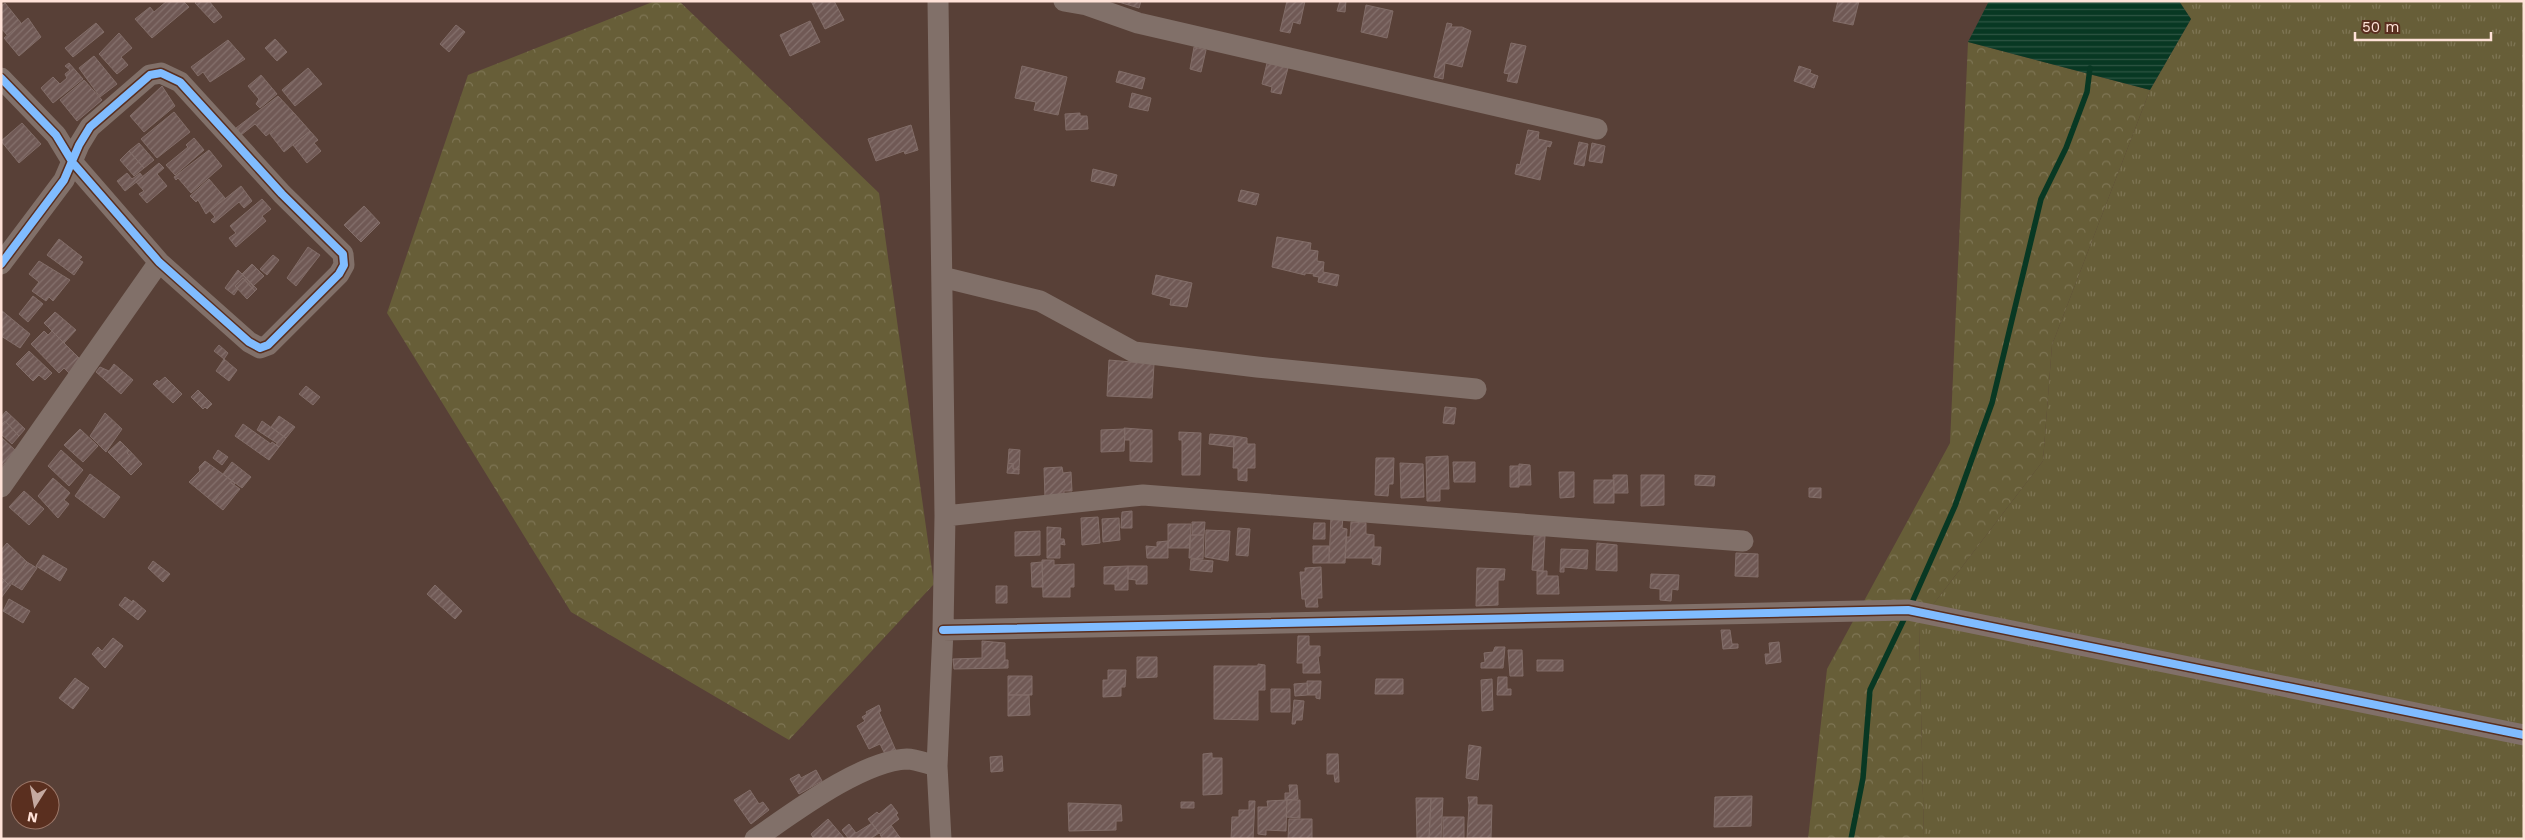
<svg xmlns="http://www.w3.org/2000/svg" width="2525" height="840" viewBox="0 0 2525 840" font-family="'Work Sans',sans-serif">
<defs>
<pattern id="grass-tufts" width="24" height="20" patternUnits="userSpaceOnUse" patternTransform="scale(1.25)"><rect width="24" height="20" fill="#675e38"/><path d="M3 7l-1-3M5 7V3M7 7l1-3M15 17l-1-3M17 17v-4M19 17l1-3" fill="none" stroke="#7e7554"/></pattern>
<pattern id="forest-crowns" width="20" height="18" patternUnits="userSpaceOnUse" patternTransform="scale(1.25)"><rect width="20" height="18" fill="#675e38"/><path d="M2 6a3 3 0 1 1 6 0M12 15a3 3 0 1 1 6 0" fill="none" stroke="#7e7554"/></pattern>
<pattern id="water-rules" width="6" height="5" patternUnits="userSpaceOnUse" patternTransform="scale(1.25)"><rect width="6" height="5" fill="#083823"/><path d="M0 2.5h6" fill="none" stroke="#2d5442"/></pattern>
<pattern id="building-hatch" width="6" height="6" patternUnits="userSpaceOnUse" patternTransform="scale(1.25)"><rect width="6" height="6" fill="#705955"/><path d="M-1 1l2-2M0 6l6-6M5 7l2-2" fill="none" stroke="#85716d"/></pattern>
</defs>
<rect width="100%" height="100%" fill="#584037"/>
<!-- grass -->
<path fill="url(#grass-tufts)" d="M2179,1H2524V839H1924L1919,623L2043,461L2052,345L2150,90L2191,19Z"/>
<!-- forest -->
<path fill="url(#forest-crowns)" d="M655,1H679L879,193L934,584L789,740L571,612L387,313L468,75Z
M1968,42L2150,90L2052,345L2043,461L1919,623L1924,839H1808L1827,669L1950,443Z"/>
<!-- water -->
<path fill="url(#water-rules)" d="M1989,1H2179L2191,19L2150,90L1968,42Z"/>
<g fill="none" stroke-linecap="round" stroke-linejoin="round">
<!-- stream -->
<path stroke="#083823" stroke-width="5.5" d="M1910,607L1955,506L1992,403L2041,199L2066,148L2087,92L2090,68
M1851,839L1863,778L1870,690L1906,615"/>
</g>
<!-- building -->
<path fill="url(#building-hatch)" stroke="#826d68" d="M167,1H183L189,7L152,38L135,19L150,7L154,12Z
M197,1H209L222,17L214,23L195,3Z
M811,1H834L844,20L825,29Z
M1115,1H1141L1139,8Z
M1287,1H1305L1300,24L1293,22L1290,33L1280,31Z
M1340,1H1346L1345,12L1337,11Z
M1838,1H1859L1853,25L1833,21Z
M5,3L21,23L7,35L1,28V6Z
M1366,5L1393,11L1387,38L1361,32Z
M28,18L41,37L19,56L4,38Z
M810,21L820,42L790,56L780,35Z
M96,23L104,32L73,57L65,48Z
M1447,23L1452,24L1451,27H1462L1471,31L1462,67L1445,63L1443,79L1434,77Z
M456,25L465,32L449,52L440,44Z
M119,33L132,48L121,57L128,65L117,74L99,54Z
M275,39L287,52L277,61L265,48Z
M228,40L245,59L210,82L203,72L198,76L191,67Z
M1511,43L1526,46L1517,83L1507,81L1509,74L1504,73Z
M1194,47L1206,50L1201,72L1190,69Z
M94,56L117,84L100,97L79,68Z
M69,63L83,79L53,103L41,88L53,77L60,84L67,78L65,74L70,70L65,66Z
M1267,63L1288,68L1281,94L1271,92L1272,87L1262,84Z
M1022,66L1067,77L1058,115L1034,110L1036,102L1015,98Z
M1799,66L1811,70L1810,73L1818,76L1814,88L1794,81Z
M308,68L322,84L295,106L282,90Z
M1119,71L1145,78L1142,89L1116,82Z
M261,75L277,94L260,108L256,104L259,99L248,86Z
M84,80L102,100L77,121L60,100Z
M162,86L175,106L144,132L130,116Z
M1132,93L1151,98L1148,111L1129,107Z
M278,96L294,113L266,136L255,124L241,135L236,128Z
M174,112L190,132L157,158L141,139Z
M294,113L310,131L284,152L270,134Z
M1080,113V116H1087L1088,129L1066,130L1065,114Z
M22,123L41,144L19,163L1,141Z
M911,125L918,150L905,154L904,151L876,161L868,139Z
M1528,130L1539,132L1538,139L1552,142L1550,147L1547,146L1540,180L1515,174L1517,164L1520,165Z
M310,131L318,140L314,143L321,151L307,163L293,145Z
M194,138L204,150L175,175L166,165L188,147L186,145Z
M1579,142L1588,144L1584,166L1574,164Z
M139,143L154,160L144,168L129,151Z
M1592,143L1605,146L1602,163L1589,161Z
M209,150L222,166L191,193L178,178L176,180L174,177Z
M129,151L144,168L134,176L120,160Z
M159,163L164,168L157,174L167,186L147,203L139,194L144,191L136,182Z
M1093,169L1117,175L1114,186L1091,181Z
M127,173L132,179L140,173L143,177L125,191L117,181Z
M209,179L225,198L206,214L198,200L196,202L190,196Z
M241,186L252,201L244,208L239,202L214,223L211,220L215,217L210,211Z
M1241,190L1259,194L1256,205L1238,201Z
M262,199L271,209L262,216L266,221L236,247L229,238L236,233L230,226Z
M364,206L380,223L361,242L344,225Z
M1277,237L1311,243L1310,250L1318,251L1317,261L1324,262L1323,272L1339,275L1337,286L1318,282L1319,277L1313,276L1314,274L1305,273V275L1272,267Z
M59,239L82,257L79,260L83,262L74,275L47,255Z
M308,247L320,255L296,286L287,278Z
M273,255L279,260L267,275L260,269Z
M39,261L70,280L53,301L49,297L46,301L32,291L39,282L29,274Z
M252,264L264,276L253,286L242,274Z
M238,270L257,289L255,291L243,278L235,286L238,289L234,295L225,288Z
M1156,275L1192,283L1187,307L1170,305L1171,299L1152,294Z
M243,278L255,291L247,299L235,286Z
M33,296L43,304L28,322L19,314Z
M1,310L30,334L20,348L1,336Z
M55,312L76,330L64,343L44,323Z
M44,331L48,335L52,331L79,358L69,373L64,368L59,373L31,344Z
M219,345L228,353L224,359L214,351Z
M29,351L52,373L45,380L39,375L33,381L16,364Z
M224,359L237,370L229,381L216,371Z
M1109,360L1154,364L1152,398L1107,396Z
M114,364L133,380L121,394L96,372L100,367L109,371Z
M165,377L182,394L173,403L153,384L157,380L159,382Z
M306,386L320,397L313,405L299,394Z
M198,390L212,404L207,409L205,407L203,409L191,397Z
M1445,407L1456,408L1454,424L1443,423Z
M6,411L25,429L19,436L5,421L1,425V417Z
M105,413L122,429L106,452L90,436Z
M279,416L295,427L286,438L271,427Z
M5,421L19,436L12,444L1,434V425Z
M262,421L286,438L279,447L276,445L277,443L257,430Z
M243,424L271,444L272,442L279,447L269,460L235,436Z
M1124,428L1152,430V462L1130,461V440H1125Z
M80,429L98,446L83,462L64,445Z
M1125,429L1124,451L1101,452V430Z
M1179,432L1201,433L1200,475H1182V440H1179Z
M1210,434L1234,436V447L1209,444Z
M1234,436L1247,438V444H1255V468H1247V481L1238,480V468H1233Z
M1,437L15,450L1,468Z
M120,441L129,450L127,453L130,456L121,465L108,452Z
M1009,449L1020,450L1019,470L1013,469V464L1008,463Z
M61,450L83,470L69,486L48,466Z
M129,450L142,464L131,475L121,465L130,456L127,453Z
M218,450L228,457L222,465L213,458Z
M1448,456L1449,489H1440V501H1427L1426,457Z
M1376,458H1394L1393,484H1389L1388,496L1375,495Z
M205,461L235,483L234,485L230,482L213,502L189,482L200,471L199,467Z
M232,462L251,477L242,488L223,474Z
M1453,462H1475V482H1454Z
M1008,463L1013,464V469H1019V474L1007,473Z
M1400,463L1423,464L1424,497L1401,498Z
M1519,464L1530,465L1531,485H1519Z
M1510,466H1519V487H1510Z
M1062,467L1063,473L1071,472L1072,491H1064V499H1045L1044,468Z
M1559,472H1574V497L1560,498Z
M90,474L120,497L104,518L75,496Z
M1613,475H1627L1628,493H1614Z
M1641,475H1664V505L1641,506Z
M1695,475L1715,476L1714,486L1695,485Z
M53,478L70,493L64,500L69,504L58,518L38,496Z
M1594,480H1614V503H1594Z
M230,482L240,489L223,510L213,502Z
M1809,488H1821V498L1809,497Z
M24,491L44,509L29,525L9,507Z
M1132,511V528H1121L1122,512Z
M1331,516L1343,517L1342,528L1347,529L1345,563H1329Z
M1098,517L1100,543L1082,545L1081,518Z
M1119,518L1120,540L1103,542L1102,519Z
M1192,522H1205L1204,535H1192Z
M1351,522L1366,523V534L1374,535V547H1381L1380,565L1372,564L1373,558H1345L1346,537H1350Z
M1314,523H1325V539H1313Z
M1168,524H1191L1190,548H1168Z
M1047,527L1061,528L1060,539H1064L1065,545L1060,544V558H1047Z
M1238,528L1250,529L1248,556L1236,555Z
M1206,530L1230,531L1228,561L1205,557Z
M1040,531V555L1015,556V532Z
M1190,535H1204L1203,559L1189,558Z
M1534,536H1545L1543,571L1532,570Z
M1168,541V558H1147L1146,546L1157,547V542Z
M7,543L27,562L10,586L1,577V550Z
M1597,543L1617,545V571L1596,570Z
M1313,546H1329V563H1313Z
M1561,549L1588,550L1587,569L1564,567V572H1560Z
M1736,553L1758,554V577L1735,576Z
M43,555L67,569L60,581L36,566Z
M1191,559L1213,561L1212,572L1190,570Z
M1042,560H1054V565L1074,564V587H1070V597H1043Z
M153,561L170,574L163,582L148,568Z
M27,562L37,568L22,590L12,584Z
M1042,562L1043,587H1032L1031,563Z
M1128,566V590H1115V584H1104V567Z
M1128,566H1147V584H1136V580L1128,579Z
M1321,567L1322,598H1317L1318,607H1306L1305,599H1302L1300,572H1305V568Z
M1477,568L1505,569L1504,580H1498V605L1476,606Z
M1537,571H1547V576H1558L1559,594H1537Z
M1651,574L1679,575L1678,590L1672,589L1671,601L1660,600V589L1650,588Z
M1,577L10,586L1,598Z
M435,585L462,611L455,619L427,594Z
M996,586H1007V603H996Z
M125,597L132,602L133,600L146,611L138,620L119,605Z
M9,599L30,611L23,623L3,611Z
M1721,630H1730L1732,644H1738V648L1723,649Z
M1298,636H1309V646H1320V656H1318L1320,673H1303V663H1297Z
M113,638L123,646L105,668L92,654L98,647L102,651Z
M982,641L1005,643V660H1008V668L954,669L953,659L982,658Z
M1779,642L1781,662L1766,664L1765,654H1770L1769,643Z
M1495,647H1505L1503,668H1481V663L1485,662L1484,653L1493,652Z
M1508,650H1522L1523,676H1510Z
M1137,657H1157V677L1137,678Z
M1537,660H1563V671H1537Z
M1258,664L1265,665V690H1258V720L1214,719V666H1258Z
M1108,670H1126L1125,687H1121V696L1103,697V680H1108Z
M1008,676H1032V695H1008Z
M1498,677H1507V689H1511V695H1497Z
M75,678L89,688L73,709L59,698Z
M1376,679H1403V694H1375Z
M1492,679L1493,710L1482,711L1481,680Z
M1307,681H1321L1320,699L1316,698V695H1308Z
M1307,683L1308,695L1295,696L1294,684Z
M1271,689H1290V712H1271Z
M1008,695H1029L1030,715L1008,716Z
M1294,700L1304,701L1302,720H1296L1295,724H1292Z
M879,705L881,711L879,712L896,751L886,756L880,744L869,749L857,726L865,721L862,717L867,714L866,712Z
M1469,745L1481,747L1478,780L1466,778Z
M1212,753V758H1222V794L1203,795V754Z
M1327,754H1338L1339,782H1335L1334,774H1327Z
M1002,756L1003,771L991,772L990,757Z
M816,770L822,781L799,794L790,779L799,774L801,778Z
M1289,785H1297L1298,799L1285,800V793H1290Z
M750,790L759,804L763,802L769,810L751,824L734,800Z
M1752,796L1751,826L1714,827L1715,797Z
M1468,797H1477V805H1492L1491,838H1467L1469,805Z
M1416,798H1431L1429,839H1417Z
M1431,798H1443L1441,839H1429Z
M1287,800L1286,831L1266,830V835L1258,834V807H1268L1267,801Z
M1287,800H1300V818L1286,817Z
M1249,801H1255L1253,839H1231L1232,817H1239V810H1249Z
M1181,802H1194V808H1181Z
M1068,803L1121,805L1122,821H1116V830L1069,831Z
M891,804L898,813L896,815L899,819L880,834L868,819L877,812L879,814Z
M1443,817H1464V839H1443Z
M828,819L845,839H814L811,834Z
M1289,819H1312V839H1288Z
M872,823L879,833L870,839H849L842,830L849,824L856,833Z
M891,825L901,839H883L880,835Z"/>
<g fill="none" stroke-linecap="round" stroke-linejoin="round">
<!-- minor -->
<path stroke="#817069" stroke-width="21" d="M938,1L945,516L943,630L937,766L941,839
M1064,1L1087,5
M1085,1L1087,5L1138,23L1597,129
M1,78L56,135L73,163L159,262L249,342L260,348L268,345L339,274L344,265L343,254L282,194L180,82L161,73L150,75L90,127L79,145L64,180L1,264
M942,277L1040,301L1134,352L1257,367L1476,389
M1,487L159,262
M945,516L1143,495L1743,541
M943,630L1908,610L2524,735
M755,839C793,813 861,761 907,759C916,759 928,764 937,766"/>
<!-- cycleway casing -->
<g stroke="#5a2f1f" stroke-width="11">
<path id="cycleway" d="M1,78L56,135L73,163L159,262L249,342L260,348L268,345L339,274L344,265L343,254L282,194L180,82L161,73L150,75L90,127L79,145L64,180L1,264
M943,630L1908,610L2524,735"/>
</g>
<!-- cycleway -->
<use href="#cycleway" stroke="#80bcff" stroke-width="8"/>
</g>
<!-- border -->
<rect width="2525" height="840" fill="none" stroke="#ffe2d8" stroke-width="5"/>
<!-- north arrow -->
<g transform="translate(35 805) rotate(191)"><circle r="24" fill="#5a2f1f" stroke="#9c7769"/>
<path d="M0-4L9 19L0 12L-9 19Z" fill="#c5a9a0"/>
<text y="-8" font-size="14" font-weight="bold" text-anchor="middle" fill="#ffe2d8">N</text>
</g>
<!-- scale -->
<path d="M2355 32v8h136v-8" fill="none" stroke="#ffe2d8" stroke-width="2.5"/>
<text x="2362" y="32" font-size="15" fill="#ffe2d8" stroke="#5a2f1f" stroke-width="4" paint-order="stroke">50 m</text>
</svg>
